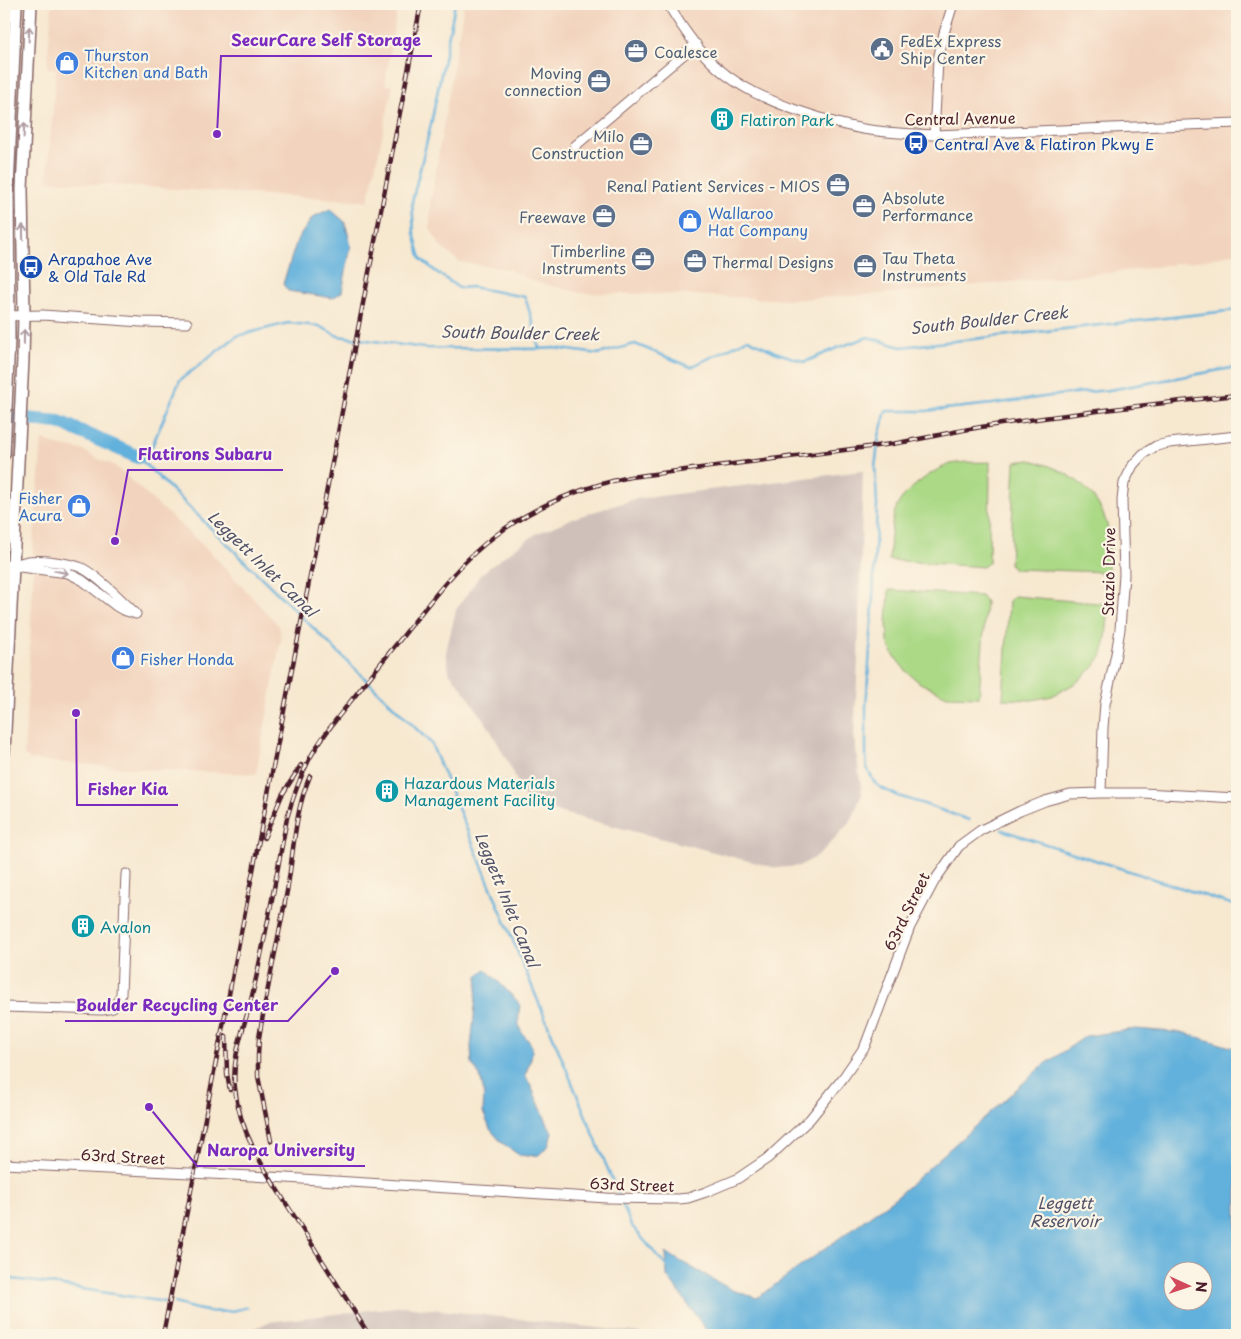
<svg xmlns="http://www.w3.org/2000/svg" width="1241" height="1339" viewBox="0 0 1241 1339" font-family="'Playpen Sans',sans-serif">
<rect width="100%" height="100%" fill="#fcf5e5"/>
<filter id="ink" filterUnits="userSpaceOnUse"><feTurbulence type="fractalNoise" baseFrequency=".02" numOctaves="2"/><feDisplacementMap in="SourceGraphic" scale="10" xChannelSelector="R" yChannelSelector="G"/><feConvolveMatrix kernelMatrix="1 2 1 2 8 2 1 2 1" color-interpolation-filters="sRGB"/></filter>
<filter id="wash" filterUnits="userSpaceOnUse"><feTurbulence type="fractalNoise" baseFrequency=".0096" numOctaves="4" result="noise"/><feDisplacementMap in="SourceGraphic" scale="20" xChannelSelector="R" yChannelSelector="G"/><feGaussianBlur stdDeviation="1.12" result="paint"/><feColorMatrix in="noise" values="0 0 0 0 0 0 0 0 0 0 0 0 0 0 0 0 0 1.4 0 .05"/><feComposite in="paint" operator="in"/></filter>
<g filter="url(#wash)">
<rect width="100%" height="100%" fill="#f7e8d0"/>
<!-- built -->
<path fill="#f2d4be" d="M52,4H398L385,85L393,86L368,201L47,181L56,69L47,68Z
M464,4H1237V252L1205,260L1118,272L880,294L788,300L695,295L581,293L532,281L508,269L460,262L441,247L430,228V204Z
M42,439L52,444L83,450L98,459L114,465L209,551L279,626L281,639L256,774L138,769L31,760L24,756L33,582V549Z"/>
<!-- industrial -->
<path fill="#cfc0ba" d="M863,471L858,660L854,736L862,794L851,821L819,855L800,866L776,868L527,804L508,762L491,731L465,692L449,672L446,652L456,610L481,574L507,554L536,534L571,519L635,499Z
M404,1306L660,1335H242L268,1322Z"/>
<!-- green -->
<path fill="#abd986" stroke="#7a7c58" d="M1030,460C1067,469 1099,489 1108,529C1111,542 1108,558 1108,572L1014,569L1010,564L1015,462Z
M990,462L989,562L983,567L889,560C891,543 890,522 897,506C904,491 935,468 951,464C963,461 978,463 990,462Z
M889,590L981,596L986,602L979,697L947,696L920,683L906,671L894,656L888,642L887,623Z
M1014,596L1109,604L1106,638L1102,655L1094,667L1076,683L1052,696L1032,700L1003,699L1009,601Z"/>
<!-- water -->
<path fill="#62b1dc" stroke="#566884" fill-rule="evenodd" d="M330,209L345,222L351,246L342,292L333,298L288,291L283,284L297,240L313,217Z
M485,969L496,979L520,1004C519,1012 517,1023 521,1031C524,1037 531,1041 532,1048C533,1055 528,1068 525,1075C536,1094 542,1114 552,1132L549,1145L539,1155L527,1156L519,1155L502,1143L490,1129L483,1112L484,1093L480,1076L472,1064L471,1047L478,976Z
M1136,1029L1185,1033L1237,1049V1335H710L667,1276L666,1253L732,1290L757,1298L896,1197L1041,1067L1086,1036ZM1174,1272H1204V1302H1174Z"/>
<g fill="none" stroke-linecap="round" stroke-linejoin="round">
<!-- stream -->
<path stroke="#62b1dc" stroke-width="2.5" d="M455,4L431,124L412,202L414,233L421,259L435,271L459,288L472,287L525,297L533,323L539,348
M969,820L921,803L898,796L881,788L874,782L867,768L866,757V707L872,621L877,505L875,467L879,436L886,411H926L992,404L1066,394L1109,390L1237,367
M1002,830L1237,906
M619,1196L431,743L138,457L150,451L180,380L237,336L288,323L319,326L338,336L424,348L539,349L554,348L598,354L635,344L691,367L748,339L775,352L805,362L837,348L868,337L901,347L1237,310
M621,1201L631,1225L667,1267
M4,1278L37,1282L165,1302
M175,1303C200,1311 221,1316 247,1307"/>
<!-- river -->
<path stroke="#62b1dc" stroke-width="14" d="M4,417L59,422L138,457"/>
</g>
</g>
<g filter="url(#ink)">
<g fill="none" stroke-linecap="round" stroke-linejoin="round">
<!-- minor casing -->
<g stroke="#876565" stroke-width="11">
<path id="minor" d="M668,4C682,28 698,51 719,69C741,88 766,99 793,109C814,116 836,124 858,128C883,133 909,134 934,135L1237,123
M934,135L938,60L944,33L953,4
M575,146L696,44
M4,316L43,315L141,322L187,323
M4,565L68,573L82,580L116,606L123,610L136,614
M14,566C18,564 23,562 28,561C41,559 70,563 82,568C99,577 121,599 135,613
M1101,793L1103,728L1105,704L1116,654L1120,629L1124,575L1122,500L1124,483L1133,465L1143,454L1156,446L1169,443L1237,436
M4,1007L102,1010L113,1008L119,999L121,994L126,874
M4,1164L270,1177L607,1198L679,1199L688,1198L706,1192L737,1179L768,1158L810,1119L843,1078L865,1046L910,927L935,880L959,846L981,830L1020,811L1045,801L1070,794L1101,793H1143L1237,798"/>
</g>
<!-- major casing -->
<g stroke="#876565" stroke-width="14">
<path id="major" d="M4,454L9,338L8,189L16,4
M4,752L23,359L24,315L22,189L31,4"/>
</g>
<!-- minor -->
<use href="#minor" stroke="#fff" stroke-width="9"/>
<!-- major -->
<use href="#major" stroke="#fff" stroke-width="11"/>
<!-- rail casing -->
<g stroke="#4a1f2b" stroke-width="4.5">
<path id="rail" d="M264,838L282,795L301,765
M226,1036L227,1074L230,1090
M271,1141L258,1076V1056L259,1038C267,989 278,940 287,891C294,852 294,813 310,776
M163,1335L421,4
M369,1335C347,1300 325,1265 303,1230C276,1186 240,1141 235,1088C231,1057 245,1026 252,996C266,937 276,877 287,818C293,797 300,777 310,758C322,736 338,717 354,697C369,678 384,659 399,641C429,603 457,564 496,535C535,506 582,487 630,477L892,444C922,439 951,432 981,427C1066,414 1152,404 1237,395"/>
</g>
<!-- rail -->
<use href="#rail" stroke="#fcf5e5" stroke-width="2.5" stroke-dasharray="8" stroke-linecap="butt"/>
</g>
<!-- one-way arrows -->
<defs><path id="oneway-shaft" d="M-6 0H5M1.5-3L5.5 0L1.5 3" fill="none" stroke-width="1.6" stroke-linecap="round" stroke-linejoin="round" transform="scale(1.25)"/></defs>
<g stroke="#ae9aa0">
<use href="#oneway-shaft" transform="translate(29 34) rotate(-87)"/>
<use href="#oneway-shaft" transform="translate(24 130) rotate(-87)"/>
<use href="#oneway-shaft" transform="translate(23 232) rotate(-91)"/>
<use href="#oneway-shaft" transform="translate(24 337) rotate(-89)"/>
<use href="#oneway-shaft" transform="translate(61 572) rotate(12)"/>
</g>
</g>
<!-- icons -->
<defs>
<g id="civic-disc" transform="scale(1.25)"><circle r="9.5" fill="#5c6f8a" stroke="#fcf5e5"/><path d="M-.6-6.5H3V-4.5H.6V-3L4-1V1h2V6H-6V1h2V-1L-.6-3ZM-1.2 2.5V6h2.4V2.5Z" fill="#fff"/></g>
<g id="office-disc" transform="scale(1.25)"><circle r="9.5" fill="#5c6f8a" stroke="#fcf5e5"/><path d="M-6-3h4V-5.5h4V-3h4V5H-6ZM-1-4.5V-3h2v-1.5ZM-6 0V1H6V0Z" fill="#fff"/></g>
<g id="shop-disc" transform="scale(1.25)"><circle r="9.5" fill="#3f7fe0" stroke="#fcf5e5"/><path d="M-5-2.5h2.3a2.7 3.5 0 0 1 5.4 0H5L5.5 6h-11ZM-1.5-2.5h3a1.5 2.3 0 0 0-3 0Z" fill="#fff"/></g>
<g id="building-disc" transform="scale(1.25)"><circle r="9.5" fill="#0f9aa8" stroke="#fcf5e5"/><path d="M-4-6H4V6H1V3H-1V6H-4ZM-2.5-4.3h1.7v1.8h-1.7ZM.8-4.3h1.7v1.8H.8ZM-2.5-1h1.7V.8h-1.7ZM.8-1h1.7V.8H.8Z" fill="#fff"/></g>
<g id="bus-disc" transform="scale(1.25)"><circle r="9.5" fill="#1a4fb4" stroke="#fcf5e5"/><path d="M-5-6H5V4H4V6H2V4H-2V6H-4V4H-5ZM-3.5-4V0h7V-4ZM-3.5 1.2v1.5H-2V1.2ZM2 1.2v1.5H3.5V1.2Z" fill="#fff"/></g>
</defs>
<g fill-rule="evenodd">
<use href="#civic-disc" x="882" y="49"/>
<use href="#office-disc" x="636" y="51"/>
<use href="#shop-disc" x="67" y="63"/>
<use href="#office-disc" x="599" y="81"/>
<use href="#building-disc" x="722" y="119"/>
<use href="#bus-disc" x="916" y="143"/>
<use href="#office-disc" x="641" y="144"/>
<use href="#office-disc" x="838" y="185"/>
<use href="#office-disc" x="864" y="206"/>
<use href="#office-disc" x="604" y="216"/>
<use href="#shop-disc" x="690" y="221"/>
<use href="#office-disc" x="643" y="259"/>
<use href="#office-disc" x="695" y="261"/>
<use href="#office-disc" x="865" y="266"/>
<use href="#bus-disc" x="31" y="267"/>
<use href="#shop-disc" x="79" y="506"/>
<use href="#shop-disc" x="123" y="658"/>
<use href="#building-disc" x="387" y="791"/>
<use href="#building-disc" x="83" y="926"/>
</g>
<g text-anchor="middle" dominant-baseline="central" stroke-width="4.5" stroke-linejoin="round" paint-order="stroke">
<!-- service labels -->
<g font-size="15" fill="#4e5e75" stroke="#fcf5e5" text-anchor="start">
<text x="900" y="40">FedEx Express<tspan x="900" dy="17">Ship Center</tspan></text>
<text x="654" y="51">Coalesce</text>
<text x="582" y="72" text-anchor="end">Moving<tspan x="582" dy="17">connection</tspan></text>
<text x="624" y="135" text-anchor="end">Milo<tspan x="624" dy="17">Construction</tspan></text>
<text x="820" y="185" text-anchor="end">Renal Patient Services - MIOS</text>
<text x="882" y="197">Absolute<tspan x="882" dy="17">Performance</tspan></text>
<text x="586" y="216" text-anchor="end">Freewave</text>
<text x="626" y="250" text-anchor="end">Timberline<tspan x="626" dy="17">Instruments</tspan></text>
<text x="882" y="257">Tau Theta<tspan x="882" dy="17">Instruments</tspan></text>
<text x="712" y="261">Thermal Designs</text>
</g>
<!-- shop labels -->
<g font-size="15" fill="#366cbe" stroke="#fcf5e5" text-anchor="start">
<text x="84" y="54">Thurston<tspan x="84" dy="17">Kitchen and Bath</tspan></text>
<text x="708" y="212">Wallaroo<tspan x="708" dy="17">Hat Company</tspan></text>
<text x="62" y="497" text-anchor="end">Fisher<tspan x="62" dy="17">Acura</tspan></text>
<text x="140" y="658">Fisher Honda</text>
</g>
<!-- street labels -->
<g font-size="15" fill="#4a1f2b" stroke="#fcf5e5">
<text transform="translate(960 118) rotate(-1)">Central Avenue</text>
<text transform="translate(1108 572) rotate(-89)">Stazio Drive</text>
<text transform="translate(906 911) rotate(-64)">63rd Street</text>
<text transform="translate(123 1156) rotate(3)">63rd Street</text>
<text transform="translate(632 1184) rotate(2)">63rd Street</text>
</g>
<!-- culture labels -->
<g font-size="15" fill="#0d838f" stroke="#fcf5e5" text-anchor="start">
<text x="740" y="119">Flatiron Park</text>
<text x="404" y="782">Hazardous Materials<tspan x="404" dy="17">Management Facility</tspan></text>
<text x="100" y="926">Avalon</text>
</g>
<!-- transit labels -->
<g font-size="15" fill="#164399" stroke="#fcf5e5" text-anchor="start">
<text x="934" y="143">Central Ave &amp; Flatiron Pkwy E</text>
<text x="48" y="258">Arapahoe Ave<tspan x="48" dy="17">&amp; Old Tale Rd</tspan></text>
</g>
<!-- water labels -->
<g font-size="16" font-style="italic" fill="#525269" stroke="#fcf5e5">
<text transform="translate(989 319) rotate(-6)">South Boulder Creek</text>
<text transform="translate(520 332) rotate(1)">South Boulder Creek</text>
<text transform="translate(263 563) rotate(44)">Leggett Inlet Canal</text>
<text transform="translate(508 899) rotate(68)">Leggett Inlet Canal</text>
<text x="1065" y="1202">Leggett<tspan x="1065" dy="18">Reservoir</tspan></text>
</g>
</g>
<!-- callouts -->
<path fill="none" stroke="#7b2cbf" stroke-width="2" d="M217 134L221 56H432M115 541L128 470H283M76 713L77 805H178M335 971L288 1021H65M149 1107L197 1166H365"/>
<g fill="#7b2cbf" stroke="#fcf5e5" stroke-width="2">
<circle cx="217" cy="134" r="5"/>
<circle cx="115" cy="541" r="5"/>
<circle cx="76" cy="713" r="5"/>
<circle cx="335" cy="971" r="5"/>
<circle cx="149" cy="1107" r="5"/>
</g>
<g font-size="16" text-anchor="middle" font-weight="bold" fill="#7b2cbf" stroke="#fcf5e5" stroke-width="4.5" stroke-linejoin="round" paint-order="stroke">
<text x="326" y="46">SecurCare Self Storage</text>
<text x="205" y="460">Flatirons Subaru</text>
<text x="128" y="795">Fisher Kia</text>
<text x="177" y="1011">Boulder Recycling Center</text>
<text x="281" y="1156">Naropa University</text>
</g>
<!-- margin -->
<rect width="1241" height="1339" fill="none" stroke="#fcf5e5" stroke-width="20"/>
<!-- north arrow -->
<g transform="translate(1188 1286) rotate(93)"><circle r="24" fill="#fcf5e5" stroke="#b59f9b"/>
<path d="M0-4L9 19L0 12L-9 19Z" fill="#d1495b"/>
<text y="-8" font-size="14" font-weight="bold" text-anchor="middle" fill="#4a1f2b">N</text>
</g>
</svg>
